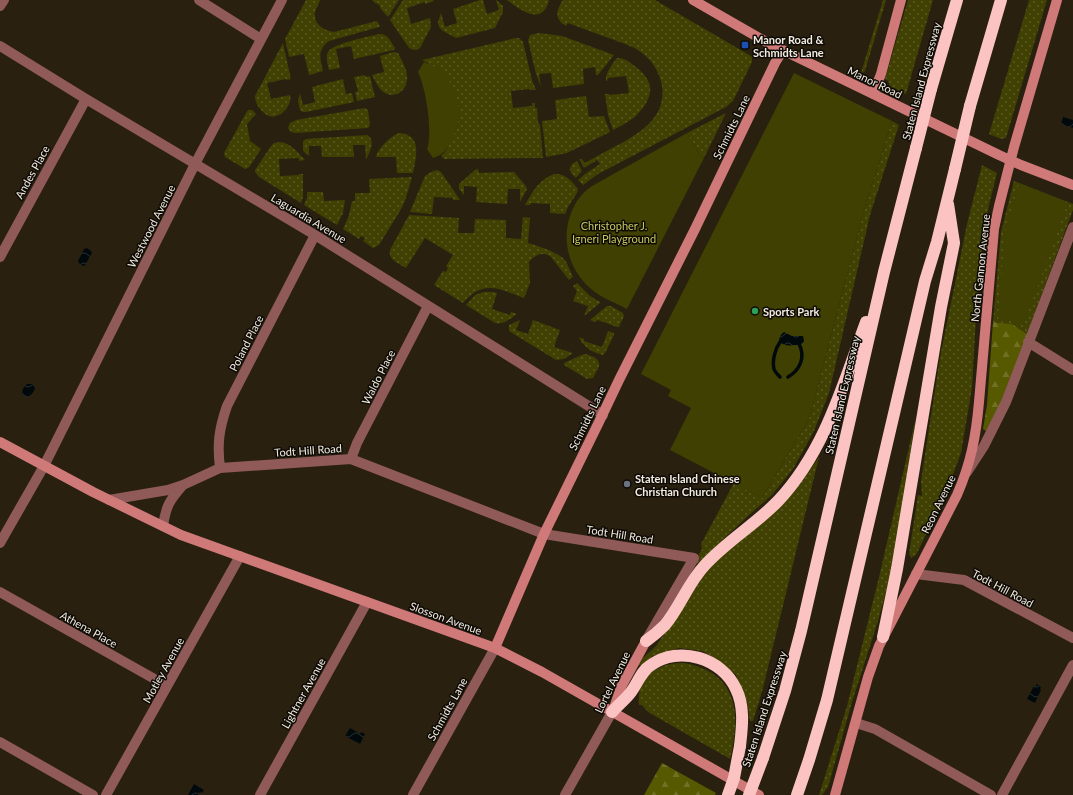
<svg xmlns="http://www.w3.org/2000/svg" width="1073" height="795" viewBox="0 0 1073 795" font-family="Lato,sans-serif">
<defs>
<pattern id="grass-dots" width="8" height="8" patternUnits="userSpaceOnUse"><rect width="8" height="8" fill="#3f4001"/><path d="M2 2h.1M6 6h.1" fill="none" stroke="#5b5c26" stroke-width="1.8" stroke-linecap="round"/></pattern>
<pattern id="forest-firs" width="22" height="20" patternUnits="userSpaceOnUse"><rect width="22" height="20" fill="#575900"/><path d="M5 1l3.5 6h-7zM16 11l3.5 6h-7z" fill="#707125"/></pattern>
<pattern id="water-waves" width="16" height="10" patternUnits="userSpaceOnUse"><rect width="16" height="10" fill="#01090c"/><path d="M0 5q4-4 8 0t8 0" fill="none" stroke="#262d2f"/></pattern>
</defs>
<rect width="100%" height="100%" fill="#292010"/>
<!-- grass -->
<path fill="url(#grass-dots)" d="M306,0H320C319,4 316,8 315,12C313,24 324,31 334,32L377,21L380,26L379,27L329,41C317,50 320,58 323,71L309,75L304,54L289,57L285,39Z
M372,0H399L388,17L380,8V6L377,3L376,4Z
M403,0H433L434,1L425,4V2L407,8L411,24L430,18L431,27L420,48C416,51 413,50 409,48L390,20Z
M480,0H483L487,14L499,10L496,0L503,6V12L495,28L456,38L443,31L439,27L438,22L441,13L445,27L457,23L453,9Z
M507,0H549C543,27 520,10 507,0Z
M563,0H655L751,56L752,57V62L733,101L726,107L598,174L583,185L578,180L585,174L600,164L597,160L584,168L579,159H582L585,163C597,156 608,150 620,144C643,131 666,116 662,86C660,73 652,60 642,53C635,47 625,44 617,41C600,35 584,29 568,23L566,26C554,19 556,10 563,0Z
M883,0H886L865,71L864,72L861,73Z
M908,0H933L906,94L890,86L888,81L885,79Z
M1029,0H1047L1006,138L1001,139L989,134Z
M539,33L562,36L614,55L598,75H596L595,67L583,69L584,84L553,88L551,73L539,74L541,87L536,74L528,40L530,35Z
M380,34C388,34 391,42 395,48L394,50L354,59L351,46L336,49L340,68L329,70C328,65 325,57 328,52C332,44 370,36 380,34Z
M516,38H519L523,42L532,80L536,90H530V89L511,91L513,108L532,106V103H535V108H537L538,122L540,125L543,158L444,159L441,156L446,151L456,129L459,118V110L454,91L431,65L422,60Z
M283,43L291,79L287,80L286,79L267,83L271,99L290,95C293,105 280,120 269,116C266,115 263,112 261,110C257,105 255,102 255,96Z
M394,52L398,53C402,61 408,70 407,80C406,92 393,100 382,91C378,87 375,81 372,75L384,72L380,56Z
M617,58C624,57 631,63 636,67C650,79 655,88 645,105C641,110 637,116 632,119C626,123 619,127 613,130L608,115L605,94H609L610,95L629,93L626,76L608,78L607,81H606C605,74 612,64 617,58Z
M365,75L366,77L370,76L375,97L357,101L355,92L358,91L354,77Z
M343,79L346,94L352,93L354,102L306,112H303L300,110L298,101L300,93L303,105L315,102L312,87Z
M586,96L589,117L604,116L610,132L567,153L546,157L542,121L557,119L555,100Z
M365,108L368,110L370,125L368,128L296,133L291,132L288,128L290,123L296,120Z
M248,110H252L256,114L247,124L250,141L261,149L250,166L248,168L245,169L225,157L224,153L246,113Z
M726,113L704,158L700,156L687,133Z
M892,121L899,125L870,215L829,393L814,431L793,469L772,495L748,516L696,565L667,616L665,614L702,549L701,544L734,483L762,498L809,419L864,210Z
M399,133C423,135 416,157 413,173H397L396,157H376C378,148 391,136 399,133Z
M367,135C376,139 370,153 366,159L365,145H353L354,157H322L321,146H309V156L303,151V141L306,139Z
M280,142C291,143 298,153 305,160L299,161V158L279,159L280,176L299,175V174H303V197L301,203L259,177L255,172V170L271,146L274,143Z
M577,161L582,171L576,178L571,173L570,168L572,164Z
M982,165L997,173L989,205L982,250L977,298L972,388L961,453L945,496L916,555L911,558L909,554L918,495L922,496L921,481L940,357L967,224Z
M478,169L479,173L514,172L525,185L527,189L520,202V189H508L507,204L476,202L477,187L464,186V195L459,189V184L475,170Z
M437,170L441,172L460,200H453V198L434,197L432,214L410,212L425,176L431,172Z
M554,174C565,173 572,181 578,189L577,193L568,207L565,214L550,213V204L531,203L530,205H525C532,192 540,179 554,174Z
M412,177L405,201L400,211L379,245L373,248L363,241L365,238L361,236L359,239L343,229L349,215L352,201H355V193H370L369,179Z
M1014,181L1073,204V210L1027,334L1012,324L993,322L1001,232Z
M307,192H323L324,201L345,200L343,213L337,225L304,205L307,198Z
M409,215L459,218L458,233H474L475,219L506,220V238L521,239L523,217L530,218L528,243C538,246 557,252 564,259C568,264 570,271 573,277L569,280L551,257C543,251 535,255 529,262L530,283L524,298C499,289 484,279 463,303L434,285L443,271L446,272L448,268L446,266L453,255L425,238L406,268C398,263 388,260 390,250Z
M577,283L590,296L600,302V303L584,316L588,306L573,301L577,291L573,286Z
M484,292H493L497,293L492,309L510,315L511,312L517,314C510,319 503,325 495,323L466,305L475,295Z
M607,306H611L623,313L624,316L619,327H617L598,320L595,322L590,320Z
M520,320L516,330L528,334L533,320L560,330L554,347L573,353L564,359L556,360L509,331V325Z
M608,331L614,333V335L605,353L603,355C593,353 583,347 579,337L584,339V341L602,347Z
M584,354C588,354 590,356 594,357C604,363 597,370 593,378L587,379L564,365V363Z
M916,417L891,574L878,621L852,702L828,787L822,795H819L847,706L879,577Z
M819,457L763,688L753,721H750L747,702L736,675L719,661L702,651L679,648L653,656L640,666L638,665L643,658L656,646L711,565L777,509L801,483Z
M684,663C725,670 740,697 734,737C733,744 732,752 730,759L648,712L642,705H639C637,689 644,675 659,668C666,664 675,663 684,663Z"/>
<!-- forest -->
<path fill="url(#forest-firs)" d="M993,322L1012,324L1027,334L999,407L986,431L983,429L987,405Z
M662,763L716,793L715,795H644Z"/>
<!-- park -->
<path fill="#3f4001" d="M424,62C431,65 440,68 445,75C454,85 461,105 459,118C458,126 455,133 452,139C447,150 444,154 433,158L427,149C433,132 426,89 418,72Z
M794,73L892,121L864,210L809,419L762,498L670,450L691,408L668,396L671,390L641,374Z
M687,133L700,156L704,158L627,309C616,303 599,297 590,288C565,266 559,230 577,201C581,195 586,190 592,186Z
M1019,183L1068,203L1024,324L998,318L1005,232Z"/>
<!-- water -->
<path fill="url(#water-waves)" d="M1063,117L1073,120V128L1061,124Z
M87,248L91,251L92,253L85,265L83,266L79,263L78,261L84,249Z
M784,332L792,336H803L804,341L802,344C794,345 785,348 779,341C779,337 781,334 784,332Z
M27,384H32L35,388C34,392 31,396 27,397L23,395C21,390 24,387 27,384Z
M1037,684L1041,687L1040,689L1041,690L1035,703L1027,699L1034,686L1035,687Z
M350,728L360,734L361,732L365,734L360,744L345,736Z
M194,784L204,790L202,793L200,792L198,795H188Z"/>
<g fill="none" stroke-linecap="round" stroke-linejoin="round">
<!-- stream -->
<path stroke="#01090c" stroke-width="3.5" d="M780,342C775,349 772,361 774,369C775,372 778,375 780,377
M788,377C800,370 806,357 799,344"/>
<!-- street -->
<path stroke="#905a59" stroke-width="10" d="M199,0L261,39
M0,6L4,0
M0,46L86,99L315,235L603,415
M0,257L86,99
M1028,342L1073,370
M351,459L357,443L428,306
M220,468C217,444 219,429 227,406L315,235
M967,472L984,446L1006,402L1073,227
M109,500L168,490L183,485L220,468L351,459L544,534L694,558L648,637
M163,526C166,506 169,501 183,485
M0,543L44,466L195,164L282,0
M916,574L964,580L1073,638
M0,592L167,686
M856,723L875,729L991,795
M0,742L93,795
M106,795L240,556
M260,795L367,602
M413,795L495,648
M565,795L612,712
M1002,795L1073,665"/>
<!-- secondary -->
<path stroke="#cf7978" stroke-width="10" d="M693,0L768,43L999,155L1021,165L1073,185
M873,94L881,74L901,0
M0,442L93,492L181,535L495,648L542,672L759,795
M495,648L544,534L599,422L619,380L695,229L775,63L783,50
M613,711L621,687L646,641
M835,795L868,677L879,646L957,495C971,463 976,436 979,402L994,229L999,206L1014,147L1057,0"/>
<!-- highway -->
<path stroke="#fbc4c2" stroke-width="12" d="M931,89L957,0
M970,106L1001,0
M883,637L897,569L941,307L954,243L948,204
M646,641C653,636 659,631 665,625C680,607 688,583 705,565C727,541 756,524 778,501C825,451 843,384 866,322
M612,712C618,705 626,699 631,692C638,683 641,671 651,665C679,645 722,658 736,689C745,707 742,728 740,746
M763,758L785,691L801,631L884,272L916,148
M797,795L809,760L827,700L925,281L937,242L955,169"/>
<!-- highway-bridge -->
<path stroke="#fbc4c2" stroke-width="12" d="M916,148L931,89
M955,169L970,106
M728,795L734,778L740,746
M749,795L763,758"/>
</g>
<!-- markers -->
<rect fill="#1a4fb4" stroke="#0e0a05" stroke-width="1.5" x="741" y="41" width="8" height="8" rx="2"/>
<circle fill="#2e9e5b" stroke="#0e0a05" stroke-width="1.5" cx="755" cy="311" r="4"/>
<circle fill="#6b7280" stroke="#0e0a05" stroke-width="1.5" cx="627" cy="484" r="4"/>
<g text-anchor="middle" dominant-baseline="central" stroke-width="3" stroke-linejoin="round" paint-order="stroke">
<!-- poi labels -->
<g font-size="11" font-weight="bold" fill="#f2ece1" stroke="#0e0a05" text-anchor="start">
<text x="753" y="39">Manor Road &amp;<tspan x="753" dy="13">Schmidts Lane</tspan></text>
<text x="763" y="311">Sports Park</text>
<text x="635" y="478">Staten Island Chinese<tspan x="635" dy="13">Christian Church</tspan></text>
</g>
<!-- street labels -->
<g font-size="11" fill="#f2ece1" stroke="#0e0a05">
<text transform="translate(921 81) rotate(-75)">Staten Island Expressway</text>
<text transform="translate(875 82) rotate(26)">Manor Road</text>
<text transform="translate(731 127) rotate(-64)">Schmidts Lane</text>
<text transform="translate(32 172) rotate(-61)">Andes Place</text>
<text transform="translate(309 218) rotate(31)">Laguardia Avenue</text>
<text transform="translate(151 226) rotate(-63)">Westwood Avenue</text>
<text transform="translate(980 268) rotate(-84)">North Gannon Avenue</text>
<text transform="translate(246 343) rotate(-63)">Poland Place</text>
<text transform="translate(378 377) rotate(-63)">Waldo Place</text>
<text transform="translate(842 395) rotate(-77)">Staten Island Expressway</text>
<text transform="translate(587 418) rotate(-64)">Schmidts Lane</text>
<text transform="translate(308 450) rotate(-4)">Todt Hill Road</text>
<text transform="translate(938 504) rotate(-64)">Reon Avenue</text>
<text transform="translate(620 534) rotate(9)">Todt Hill Road</text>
<text transform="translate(1003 588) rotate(28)">Todt Hill Road</text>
<text transform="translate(446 618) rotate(20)">Slosson Avenue</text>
<text transform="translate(89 629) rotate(29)">Athena Place</text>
<text transform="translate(163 670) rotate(-61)">Motley Avenue</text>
<text transform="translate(612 682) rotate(-64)">Lortel Avenue</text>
<text transform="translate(303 693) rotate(-61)">Lightner Avenue</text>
<text transform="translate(447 709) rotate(-61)">Schmidts Lane</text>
<text transform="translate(764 709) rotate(-72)">Staten Island Expressway</text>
</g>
<!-- park labels -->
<g font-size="11" fill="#c6ca62" stroke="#0e0a05">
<text x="614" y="225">Christopher J.<tspan x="614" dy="13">Igneri Playground</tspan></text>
</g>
</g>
</svg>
